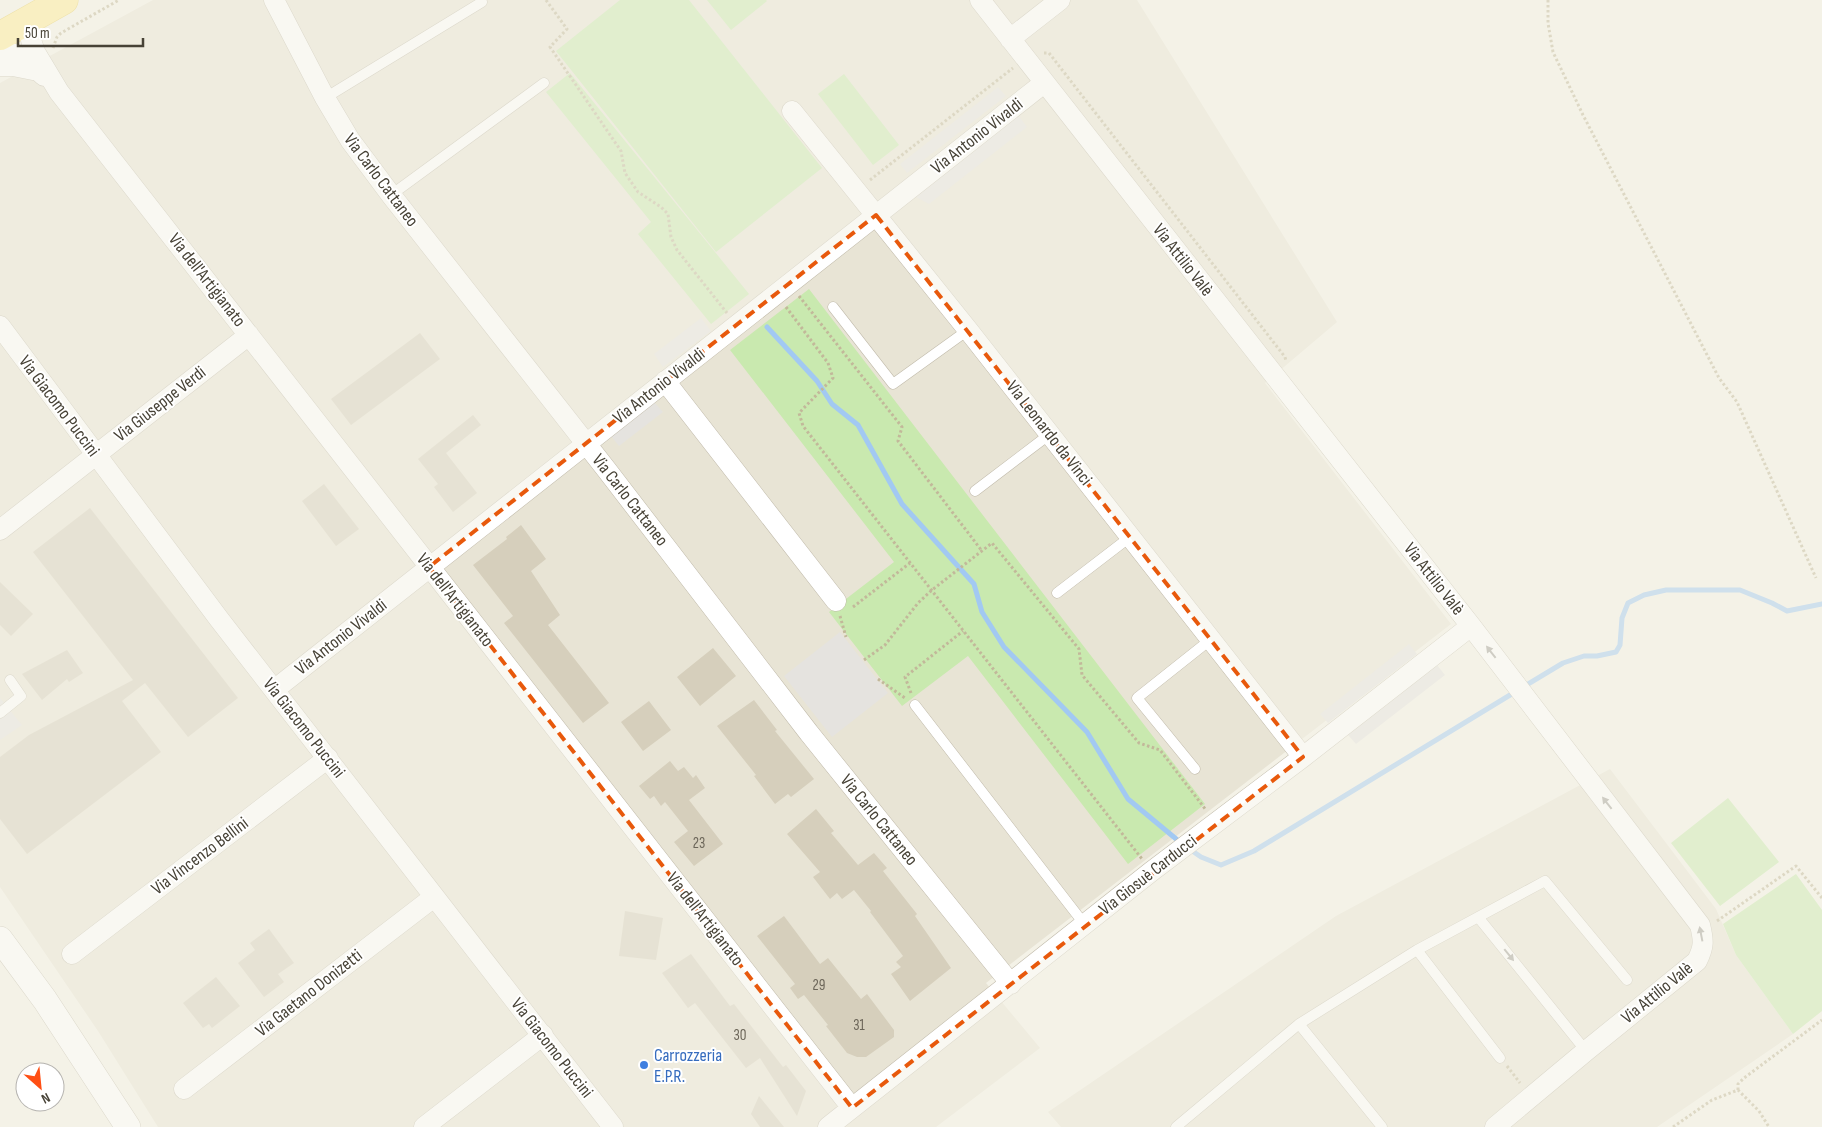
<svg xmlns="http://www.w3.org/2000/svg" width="1822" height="1127" viewBox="0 0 1822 1127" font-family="'Sofia Sans Condensed',sans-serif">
<rect width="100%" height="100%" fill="#f4f2e7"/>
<!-- residential -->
<path fill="#e8e4d5" d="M153,0H1137L1337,322L1265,383L1451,624L986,983L1040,1048L936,1127H158L98,1031L0,887V83Z
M1610,769L1716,909L1736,955L1793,1034L1657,1127H1061L1048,1112L1336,916Z"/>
<!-- green -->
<path fill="#c9e9af" d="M620,0H689L822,168L716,252L556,51Z
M707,0H766L767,1L731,30Z
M570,73L749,294L711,324L638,234L651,222L546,92Z
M844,74L899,145L873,165L818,94Z
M809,289L1205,804L1128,864L968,656L902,706L829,612L894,562L730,350Z
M1728,798L1779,862L1720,906L1671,843Z
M1796,874L1822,910V1011L1793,1034L1736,955L1723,924Z"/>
<!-- parking -->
<path fill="#e5e3df" d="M998,87L1006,96L907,173L900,164Z
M1018,115L1027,127L929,204L914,196Z
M701,318L711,331L663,367L654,354Z
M654,402L663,412L619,446L611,436Z
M840,632L888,693L832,737L784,676Z
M1409,644L1417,654L1328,723L1320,714Z
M1437,665L1445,675L1356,744L1348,735Z
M0,698L22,725L0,740Z"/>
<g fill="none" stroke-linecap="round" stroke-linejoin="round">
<!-- stream -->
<path stroke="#a2c9f2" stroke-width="5" d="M767,327L817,381L832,404L858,425L902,504L974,584L982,612L1004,647L1087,732L1128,799L1181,843
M1523,687L1563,663L1584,656H1597L1616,652L1620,645L1622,618L1628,603L1644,595L1666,590H1740L1772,603L1787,611L1822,604
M1188,848L1201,857L1221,865L1254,851L1515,692"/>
</g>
<!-- building -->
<path fill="#d6cfbc" d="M420,333L440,359L351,425L331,399Z
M473,415L481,425L446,453L477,493L453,512L434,487L438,484L418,459Z
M324,484L359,529L336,546L302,501Z
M90,508L238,698L188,737L145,683L122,701L161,752L27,854L0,819V757L29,735L133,680L33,552Z
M521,525L546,559L531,571L560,615L548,625L609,703L583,723L504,623L513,616L473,565L507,539L506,537Z
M0,582L33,614L11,636L0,625Z
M713,648L736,676L700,706L677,677Z
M67,650L83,673L69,682L67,679L42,700L22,674Z
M754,700L777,730L775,731L814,779L791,797L788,794L775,804L754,776L756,775L717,726Z
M649,701L671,730L643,751L621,722Z
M670,761L678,771L684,767L693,778L696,775L705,788L689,800L723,844L694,866L674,842L688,831L665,802L661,806L654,796L650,799L639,786Z
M816,809L834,831L831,833L858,865L874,853L887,868L883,871L917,914L915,916L951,968L910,1001L891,974L901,967L896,962L903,956L870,912L871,911L854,890L842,899L837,893L830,899L813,877L820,872L787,834Z
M625,911L663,918L656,960L619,956Z
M784,916L820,964L828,958L861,999L867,994L894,1030V1037L866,1057H857L847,1053L826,1026L828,1025L804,995L798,999L790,988L795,984L757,936Z
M269,929L294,963L278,974L284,982L264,997L238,963L255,950L250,943Z
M691,954L730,1006L734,1004L783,1067L786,1065L806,1091L797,1116L760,1058L746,1068L695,1003L688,1008L662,973Z
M216,977L240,1006L212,1028L209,1024L203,1028L183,1003Z
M759,1096L784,1127H760L751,1114Z"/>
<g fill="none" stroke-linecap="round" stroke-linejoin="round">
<!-- service casing -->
<g stroke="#c0baaa" stroke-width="11">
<path id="service" d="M325,98L482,2
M391,195L544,83
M833,307L893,384L968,330
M975,491L1050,434
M1057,593L1130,537
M915,705L1085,925
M0,713L21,696L10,680
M1195,769L1137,698L1210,640
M1478,917L1586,1051
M1417,950L1500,1058
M1299,1024L1382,1127
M1176,1127L1299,1024L1417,950L1545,881L1627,980"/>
</g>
<!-- minor casing -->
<g stroke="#c0baaa" stroke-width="21">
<path id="minor" d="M274,0L325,98L350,140L391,195L606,469L809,733L1011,984
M980,0L1471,626L1700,925C1704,941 1704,947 1697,961L1586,1051L1495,1127
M32,18L31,40L35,52L59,92L852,1108
M1010,39L1060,0
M0,49C18,54 31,63 44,76
M0,66H13L33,70
M792,111L968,330L1303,757
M0,326L219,619L613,1127
M665,381L836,601
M0,530L249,335
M274,690L1044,83
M72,954L328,758
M184,1089L434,897
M424,1127L543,1035
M828,1127L1152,871L1303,757L1471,626"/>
</g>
<!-- tertiary casing -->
<g stroke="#c0baaa" stroke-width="26">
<path id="tertiary" d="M0,939L45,1000L128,1127"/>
</g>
<!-- primary casing -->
<g stroke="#e7cd63" stroke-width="29">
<path id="primary" d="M0,36L64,0"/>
</g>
<!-- path -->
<path stroke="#c2b89a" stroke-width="3" stroke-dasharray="2.5 2.5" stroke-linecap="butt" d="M546,0L567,29L550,47L621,151L625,173L638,192L661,207L668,214L671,237L677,250L727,313
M1548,0V23L1553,52L1583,115L1719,378L1737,402L1816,578
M53,48L57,37L61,33L119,0
M1044,53H1049L1285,357L1286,361
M870,180L1013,68
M799,296L902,427L898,441L982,551
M786,307L828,363L833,378L799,413L803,426L1142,859
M853,607L910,563
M840,616L846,637
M864,660L885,645L918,603L932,590L992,543L1079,649L1082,675L1139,743L1160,750L1206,810
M878,679L905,698
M911,693L905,677L963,631
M1717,921L1796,866L1822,898
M1507,1066L1520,1083
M1738,1090V1084L1744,1078L1822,1020
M1673,1127L1712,1100L1738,1090L1759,1111L1769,1127"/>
<!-- service -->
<use href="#service" stroke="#fff" stroke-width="10"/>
<!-- minor -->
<use href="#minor" stroke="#fff" stroke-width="20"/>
<!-- tertiary -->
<use href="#tertiary" stroke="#fff" stroke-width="25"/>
<!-- primary -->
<use href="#primary" stroke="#ffec95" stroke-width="28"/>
</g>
<!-- one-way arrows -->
<defs><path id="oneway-solid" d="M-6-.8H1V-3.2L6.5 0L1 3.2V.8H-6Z" transform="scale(1.25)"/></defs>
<g fill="#a3a09a">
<use href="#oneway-solid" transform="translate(1491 652) rotate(-128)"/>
<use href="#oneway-solid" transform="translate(1607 803) rotate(-128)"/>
<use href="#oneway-solid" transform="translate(1701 934) rotate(-101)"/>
<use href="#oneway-solid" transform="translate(1509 955) rotate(51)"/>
</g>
<!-- marked area -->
<path d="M0 0H1822V1127H0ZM876,215L1303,757L852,1108L429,567Z" fill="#f4f2e7" fill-opacity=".55" fill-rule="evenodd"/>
<path fill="none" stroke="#e8590c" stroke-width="4" stroke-dasharray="10 6" stroke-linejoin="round" d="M876,215L1303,757L852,1108L429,567Z"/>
<!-- markers -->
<circle fill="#3f7fe0" stroke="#fff" stroke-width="2" cx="644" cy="1065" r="5"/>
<g text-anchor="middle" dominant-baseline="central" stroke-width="4" stroke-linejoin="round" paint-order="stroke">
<!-- number labels -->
<g font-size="15" fill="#6b6558">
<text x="699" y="843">23</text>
<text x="819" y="985">29</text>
<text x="859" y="1025">31</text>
<text x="740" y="1035">30</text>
</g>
<!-- street labels -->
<g font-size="18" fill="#474236" stroke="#fff">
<text transform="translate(977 136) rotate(-38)">Via Antonio Vivaldi</text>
<text transform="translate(381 180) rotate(53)">Via Carlo Cattaneo</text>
<text transform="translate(1183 260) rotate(52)">Via Attilio Valè</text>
<text transform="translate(207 280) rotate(52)">Via dell'Artigianato</text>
<text transform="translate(659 386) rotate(-38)">Via Antonio Vivaldi</text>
<text transform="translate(160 404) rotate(-38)">Via Giuseppe Verdi</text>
<text transform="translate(59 406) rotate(53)">Via Giacomo Puccini</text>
<text transform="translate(1049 433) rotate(52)">Via Leonardo da Vinci</text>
<text transform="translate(630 500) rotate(52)">Via Carlo Cattaneo</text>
<text transform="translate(1434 579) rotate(52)">Via Attilio Valè</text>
<text transform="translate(455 600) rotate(52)">Via dell'Artigianato</text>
<text transform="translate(341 637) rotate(-38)">Via Antonio Vivaldi</text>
<text transform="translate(304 728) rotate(52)">Via Giacomo Puccini</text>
<text transform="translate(879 820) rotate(51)">Via Carlo Cattaneo</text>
<text transform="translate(200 856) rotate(-37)">Via Vincenzo Bellini</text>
<text transform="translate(1148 875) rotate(-38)">Via Giosuè Carducci</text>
<text transform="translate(705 919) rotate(52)">Via dell'Artigianato</text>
<text transform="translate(309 993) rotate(-38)">Via Gaetano Donizetti</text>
<text transform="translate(1657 993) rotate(-39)">Via Attilio Valè</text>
<text transform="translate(552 1048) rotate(52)">Via Giacomo Puccini</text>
</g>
<!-- shop labels -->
<g font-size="18" fill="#366cbe" stroke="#fff" text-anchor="start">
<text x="654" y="1055">Carrozzeria<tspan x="654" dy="21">E.P.R.</tspan></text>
</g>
</g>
<!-- north arrow -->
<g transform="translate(40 1087) rotate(153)"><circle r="24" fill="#ffffff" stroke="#b5b3af"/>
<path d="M0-4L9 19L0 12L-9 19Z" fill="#ff4f14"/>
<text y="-8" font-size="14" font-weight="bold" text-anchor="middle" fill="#474236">N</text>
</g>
<!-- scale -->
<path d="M18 38v8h125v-8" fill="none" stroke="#474236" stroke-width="2.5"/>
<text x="25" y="38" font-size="15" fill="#474236" stroke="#ffffff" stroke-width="4" paint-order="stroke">50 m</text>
</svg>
